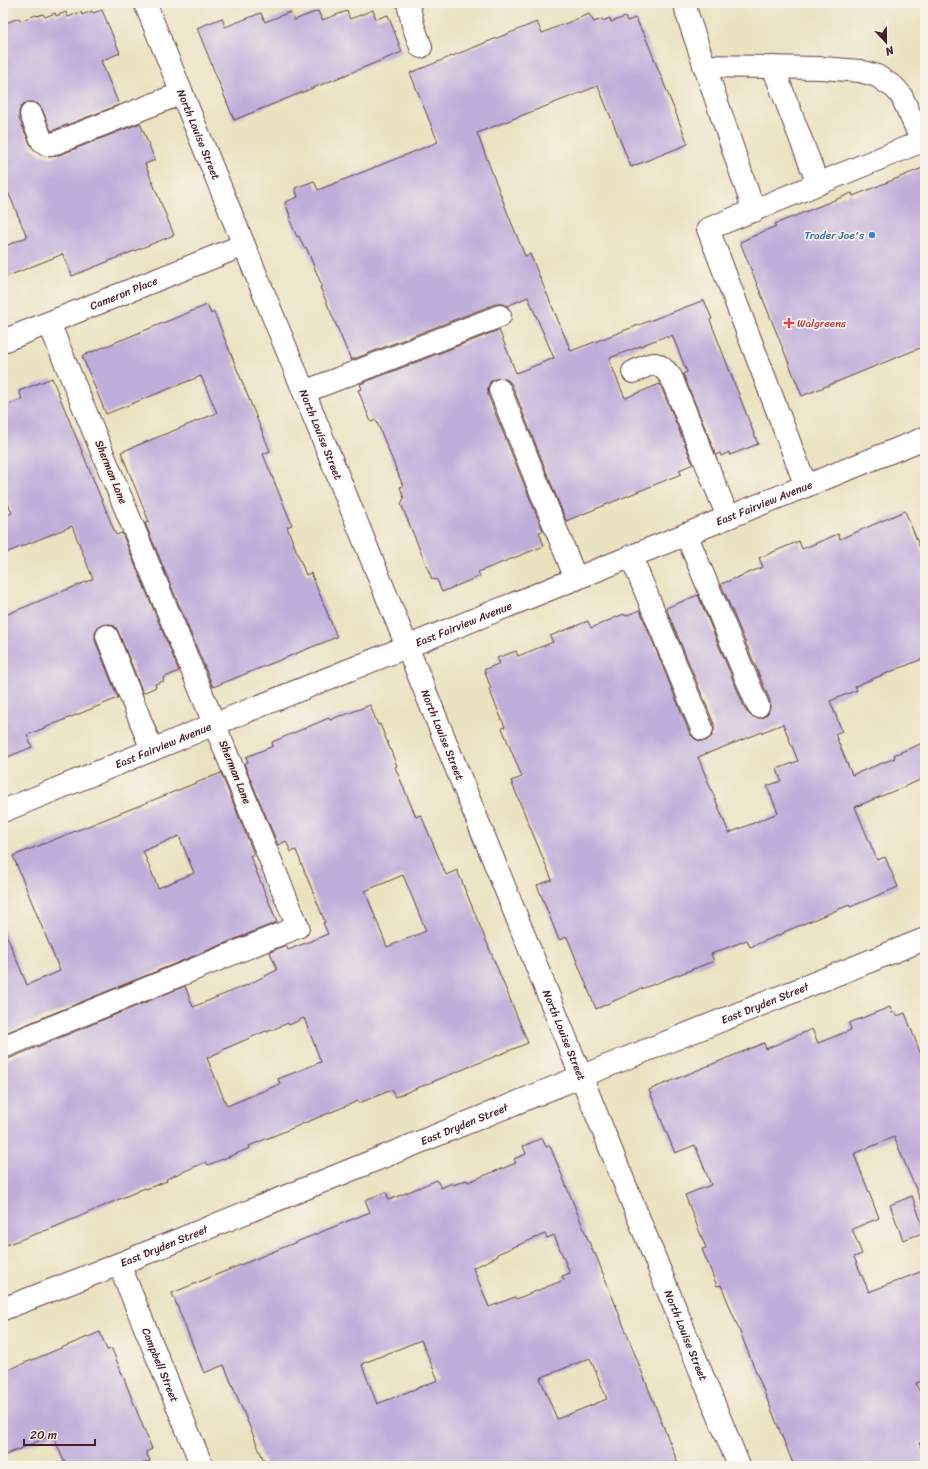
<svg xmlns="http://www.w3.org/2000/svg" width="928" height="1469" viewBox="0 0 928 1469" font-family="Sriracha,sans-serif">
<rect width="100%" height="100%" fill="#f7f3e8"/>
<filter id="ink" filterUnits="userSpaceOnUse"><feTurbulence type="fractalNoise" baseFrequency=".025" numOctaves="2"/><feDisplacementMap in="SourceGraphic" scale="8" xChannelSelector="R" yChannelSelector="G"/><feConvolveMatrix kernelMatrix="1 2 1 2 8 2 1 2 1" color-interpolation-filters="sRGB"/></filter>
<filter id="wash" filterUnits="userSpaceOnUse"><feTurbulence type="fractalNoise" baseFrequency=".012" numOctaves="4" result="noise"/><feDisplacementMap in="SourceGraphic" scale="16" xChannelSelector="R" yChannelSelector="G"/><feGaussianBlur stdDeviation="0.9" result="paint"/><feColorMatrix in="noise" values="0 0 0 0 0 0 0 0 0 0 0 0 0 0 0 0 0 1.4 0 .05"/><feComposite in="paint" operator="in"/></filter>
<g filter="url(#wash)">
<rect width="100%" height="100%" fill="#ebe2c1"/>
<g id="blocks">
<!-- building -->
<path fill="#bfadda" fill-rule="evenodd" d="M102,10L120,53L101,61L119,105L51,131L42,109L38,104L33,102H27L21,106L19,112V119L31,146L41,155L50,157L57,156L140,123L155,160L145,164L174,235L72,276L63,254L3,278V247L27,237L3,180V24L19,18L20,21L36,15L37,16L43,14L45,17L55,13L56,16L66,12L68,17L81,12L82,15L92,11L93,13Z
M373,10L376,19L388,15L402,52L234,120L197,28L222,18L225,27L261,13L265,22L290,12L294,20L318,11L322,20L347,11L350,19Z
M589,14L594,22L602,19L603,21L610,18L611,22L625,17L627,21L636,18L642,32L643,31L688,144L631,167L598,86L536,110L477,133L508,214L525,256L530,254L571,351L704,300L712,319L710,320L758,444L730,455L729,452L721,456L720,453L716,455L683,374L687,372L672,335L667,338L666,336L610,358V362L625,398L660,384L693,464L679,470L681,474L566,521L512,385L508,380L502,378L495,379L490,382L488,388V395L543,531L539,532L544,546L478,572L480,576L442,592L437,580L432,579L401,504L404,498L400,487L403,486L376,420L371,422L358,390L362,389L360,384L499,330L516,373L554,358L528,297L507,306L502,304H495L351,360L320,287L322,286L306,247L304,248L299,236L297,237L289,218H291L289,213L285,202L298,197L295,188L314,181L318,190L438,142L410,73L537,22L542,33Z
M925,167V346L802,396L740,242L776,226L775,224L852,193L853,196Z
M207,305L211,314L214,312L270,451L263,454L292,525L287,527L306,575L311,573L337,637L213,687L145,523L149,522L121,452L217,413L201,376L106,414L82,356Z
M52,378L116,535L122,533L179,671L163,678L164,681L155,684L156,687L143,693L118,631L115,626L109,624L102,625L97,628L95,634V640L118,698L27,735L32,747L3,759V616L93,579L72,526L3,554V517L12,513L3,491V407L22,399L19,391Z
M905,511L925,560V658L855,686L857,690L830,701L842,731L835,734L852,775L895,758L894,755L925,742V778L855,807L877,860L885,857L898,887L850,907L849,905L784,932V933L750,947L747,940L711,954L714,961L636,991L596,1009L567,937L559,940L537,885L552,880L511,781L522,777L502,728L505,727L489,689L491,688L484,670L500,663L497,658L516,651L518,656L553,642L550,636L588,621L591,628L624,614L625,616L640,610L690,734L695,739L700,741H706L712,736L714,730V724L666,608L698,595L746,711L751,716L757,718H762L768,713L770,707V701L721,584L763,567L759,558L799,541L802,549L838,534L840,539ZM783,724L798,761L777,769L781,781L767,786L778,813L729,833L698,757Z
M370,705L378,725L380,724L397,766L395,767L416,817L421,815L446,875L457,870L528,1043L395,1097L392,1090L359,1103L358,1101L249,1146L250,1148L208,1165L206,1162L166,1179L167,1181L146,1189L145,1188L55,1227L3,1246V1059H8L185,986L193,1007L247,985L277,970L270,952L286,945L288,950L328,934L323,923L325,922L296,850L291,852L286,841L278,845L244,764L248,762L246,757L273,746L272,742L329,718L330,720L342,715V716ZM403,875L426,931L387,947L365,891ZM304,1018L321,1062L278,1079L280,1084L227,1106L207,1058L222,1051V1050L266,1031L267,1032L288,1023L289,1025Z
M221,773L254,854L250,856L277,922L3,1034V927L27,985L60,971L13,856ZM179,836L194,873L158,888L143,851Z
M890,1007L892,1013L896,1012L897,1016L905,1013L925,1065V1211L894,1137L854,1154L879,1218L852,1229L862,1254L854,1257L869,1292L925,1270V1380L916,1383L925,1407V1441L919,1443L925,1459V1466H794L721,1285L717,1286L702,1249L706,1248L685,1195L711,1185L695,1145L675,1153L649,1090L764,1043L766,1049L812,1029L818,1043L851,1030L849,1023Z
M542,1138L546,1147L550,1146L594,1254L595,1253L679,1466H266L224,1365L204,1373L172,1293L370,1212L365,1200L386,1192L389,1200L437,1180L441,1188L452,1183L453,1185L467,1180L468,1182L516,1163L514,1159L526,1154L523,1146ZM545,1234L547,1238L554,1235L570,1273L562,1276L564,1280L516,1299L515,1297L489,1307L473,1268L498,1256L497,1254ZM421,1340L438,1380L377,1404L362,1365L364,1364V1363ZM590,1358L607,1399L557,1419L540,1378Z
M912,1196L925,1232L903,1240L890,1205Z
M100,1332L107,1350L112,1349L152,1449L146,1452L150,1461L138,1466H66L53,1435L3,1456V1372Z"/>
</g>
</g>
<g filter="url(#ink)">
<use href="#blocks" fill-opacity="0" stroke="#623c42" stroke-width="1"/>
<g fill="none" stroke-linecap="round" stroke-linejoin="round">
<!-- minor casing -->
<g stroke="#623c42" stroke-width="24">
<g id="minor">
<path id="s1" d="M145,3L293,365L739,1466"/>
<path d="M408,3L413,25L421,47"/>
<path d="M685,3L687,14L754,211"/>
<path d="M704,66L822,68L860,71L877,76L895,88L901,95L922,141"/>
<path d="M773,67L818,184"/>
<path d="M31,114L42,141L48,145L53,144L182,93"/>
<path id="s2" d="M3,341L244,245"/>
<path d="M633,372C653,363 656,358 671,377L728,517"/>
<path d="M500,390L576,579"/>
<path d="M304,392L500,316"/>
<path d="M806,486L708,229L925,140"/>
<path d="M686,534L758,706"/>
<path d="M631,556L702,729"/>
<path d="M107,636L152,750"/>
<path id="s3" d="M3,811L215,724L925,438"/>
<path d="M3,1047L298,927L49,323"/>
<path id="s4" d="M119,1264L202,1466"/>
<path id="s5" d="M3,1309L119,1264L607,1066L925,939"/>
</g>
</g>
<!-- minor -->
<use href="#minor" stroke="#fff" stroke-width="22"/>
</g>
</g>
<!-- markers -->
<circle fill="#3f7fe0" stroke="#f7f3e8" stroke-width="1.5" cx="872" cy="235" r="4"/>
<path fill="#e0444e" stroke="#f7f3e8" stroke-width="1.5" d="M787 317h4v4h4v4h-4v4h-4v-4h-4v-4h4z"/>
<g text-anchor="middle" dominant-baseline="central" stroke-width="3.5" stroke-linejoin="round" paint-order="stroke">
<!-- street labels -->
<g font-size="11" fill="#4a1f2b" stroke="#f7f3e8">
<text stroke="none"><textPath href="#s1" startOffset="142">North Louise Street</textPath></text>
<text stroke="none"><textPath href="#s2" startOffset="130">Cameron Place</textPath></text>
<text stroke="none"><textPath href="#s1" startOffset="466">North Louise Street</textPath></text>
<text transform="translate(111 472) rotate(68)">Sherman Lane</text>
<text stroke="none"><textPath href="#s3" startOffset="821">East Fairview Avenue</textPath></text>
<text stroke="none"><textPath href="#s3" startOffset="497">East Fairview Avenue</textPath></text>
<text stroke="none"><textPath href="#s1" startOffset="790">North Louise Street</textPath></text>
<text stroke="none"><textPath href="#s3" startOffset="173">East Fairview Avenue</textPath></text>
<text transform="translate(235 772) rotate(68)">Sherman Lane</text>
<text stroke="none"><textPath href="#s5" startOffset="821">East Dryden Street</textPath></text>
<text stroke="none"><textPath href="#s1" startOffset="1114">North Louise Street</textPath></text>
<text stroke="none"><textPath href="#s5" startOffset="497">East Dryden Street</textPath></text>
<text stroke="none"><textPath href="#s5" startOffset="173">East Dryden Street</textPath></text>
<text stroke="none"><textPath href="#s1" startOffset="1438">North Louise Street</textPath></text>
<text stroke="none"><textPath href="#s4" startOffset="109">Campbell Street</textPath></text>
</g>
<!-- shop labels -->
<g font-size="11" fill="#366cbe" stroke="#f7f3e8" text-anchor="end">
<text x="864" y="235">Trader Joe's</text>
</g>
<!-- health labels -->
<g font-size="11" fill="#be3a42" stroke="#f7f3e8" text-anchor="start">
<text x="797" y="323">Walgreens</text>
</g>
</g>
<!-- margin -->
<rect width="928" height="1469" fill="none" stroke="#f7f3e8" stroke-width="16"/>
<!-- north arrow -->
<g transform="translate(886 42) rotate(158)" stroke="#f7f3e8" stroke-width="3" paint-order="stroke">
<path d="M0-3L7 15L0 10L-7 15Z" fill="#4a1f2b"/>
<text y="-6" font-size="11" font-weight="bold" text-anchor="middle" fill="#4a1f2b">N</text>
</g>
<!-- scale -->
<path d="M24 1439v6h71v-6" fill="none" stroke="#4a1f2b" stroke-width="2"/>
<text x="30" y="1439" font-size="12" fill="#4a1f2b" stroke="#f7f3e8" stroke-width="3" paint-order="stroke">20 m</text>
</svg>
